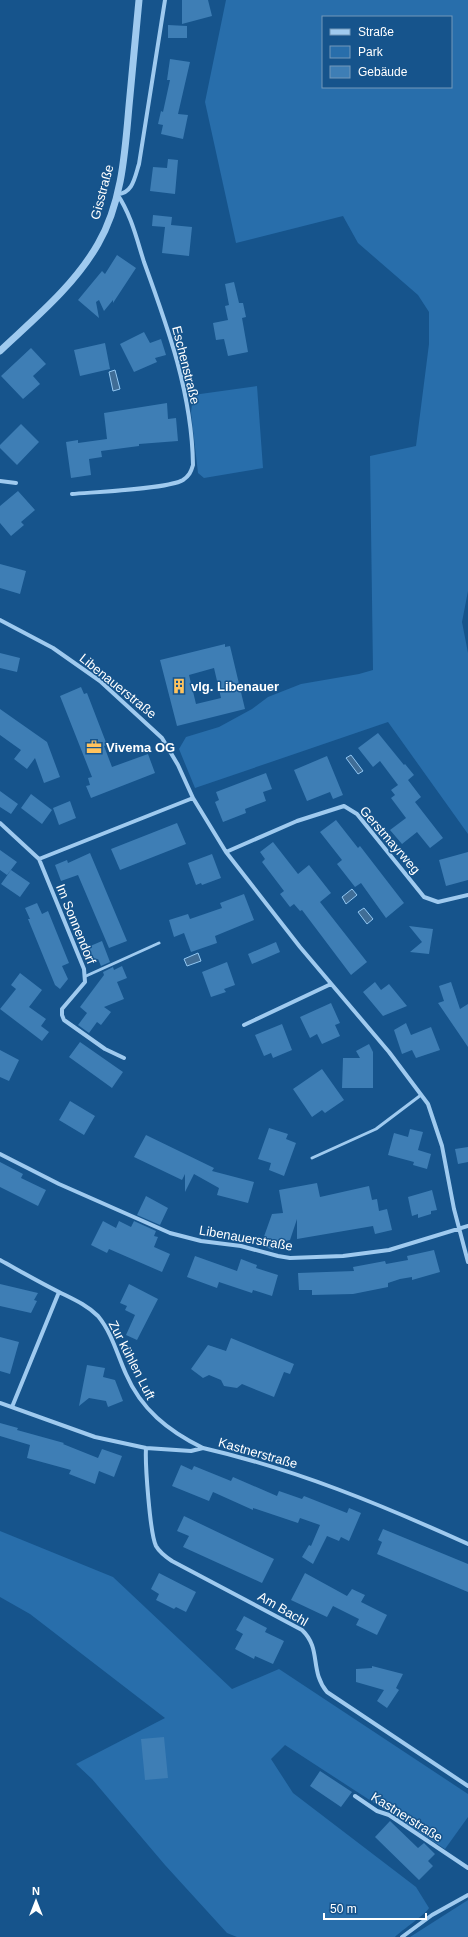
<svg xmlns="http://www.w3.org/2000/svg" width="468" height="1937" viewBox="0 0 468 1937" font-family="Helvetica,sans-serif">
<rect width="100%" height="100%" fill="#16548c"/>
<!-- green -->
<path fill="#286eab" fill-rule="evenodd" d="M226,0H468V591L462,622L468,653V834L388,722L195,788L179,749L186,737L219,727L252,709L268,697L301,684L359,674L373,670L370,456L416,446L429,344V312L418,295L358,243L343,216L236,243L205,102ZM323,17H451V87H323Z
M257,386L263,468L204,478L198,473L191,412L193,395Z
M0,1531L113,1577L232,1689L279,1669L468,1794V1817L445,1849L285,1745L271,1759L293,1793L416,1887L429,1908C426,1914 402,1930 395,1937H237L227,1933L165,1865L92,1779L76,1764L165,1718L30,1614L0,1597Z
M468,1900V1937H410Z"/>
<!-- water -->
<path fill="#406d96" stroke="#92c7f2" d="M115,370L120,389L113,391L109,372Z
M351,755L363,771L358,774L346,758Z
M352,889L357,895L346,904L342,897Z
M364,908L373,919L367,924L358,912Z
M198,953L201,961L187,966L184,959Z"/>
<!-- building -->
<path fill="#3e7eb5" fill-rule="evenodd" d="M182,0H208L212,16L182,24Z
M168,25L187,26V38H168Z
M170,59L190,62L178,114L188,115L183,139L161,134L163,125L158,124L161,111L163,112L170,80H167Z
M168,159L178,160L175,194L150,191L153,167L167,168Z
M153,215L172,217L171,225L192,227L189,256L162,253L165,227L152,226Z
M117,255L136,268L113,303V300L104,311L99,300L96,302L99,318L78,300L102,271L105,274Z
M234,282L239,303H243L246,317L242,318L248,352L228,356L224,339L216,340L213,323L228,320L225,306L229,305L225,284Z
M144,332L150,343L161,339L166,355L155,358L157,362L134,372L120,344Z
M105,343L110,369L80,376L74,350Z
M31,348L46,364L33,376L40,384L23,399L1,376Z
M167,403L168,419L176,418L178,441L139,444V446L101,451L102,457L89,459L91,475L71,478L66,442L78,440V443L107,439L104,413Z
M21,424L39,442L17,465L0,448V445Z
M18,491L35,510L21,522L24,525L11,536L0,523V506Z
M0,564L26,571L20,594L0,588Z
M225,644V647L230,646L245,709L177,726L160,660ZM214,668L221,698L196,704L189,675Z
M0,653L20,658L17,672L0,668Z
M81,687L84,694L87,693L107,745L104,746L112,767L148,754L155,773L91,798L86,786L90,785L88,778L92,777L60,696Z
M0,709L47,742L60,777L44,783L35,758L27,769L14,759L21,750L0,735Z
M378,733L404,765L405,764L414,775L408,780L421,797L415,802L443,838L430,848L417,832L402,844L390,830L406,818L391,798L395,795L391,790L398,785L380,761L373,767L358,748Z
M327,756L343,795L333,799L330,792L307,801L294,770Z
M266,773L272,789L263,792L266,801L245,809L246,813L223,822L215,802L219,800L216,792Z
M0,791L18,804L11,814L0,807Z
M31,794L52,810L42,824L21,808Z
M70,801L76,818L59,825L53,808Z
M336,820L358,848L360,846L404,903L386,918L361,883L355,887L337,864L342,860L320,832Z
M177,823L186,844L120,870L111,849Z
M273,842L298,874L309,865L331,893L320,902L367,962L351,975L302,910L300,911L294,904L290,907L280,894L284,891L262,862L265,859L260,852Z
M0,850L17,862L7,875L0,870Z
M468,852V880L446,886L439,860Z
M90,853L127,941L109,948L78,875L61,881L55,865L67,860L68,863Z
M212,854L221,878L202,885L201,883L196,885L188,863Z
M11,870L30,883L20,897L1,884Z
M244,894L254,920L215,936L217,943L191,952L184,933L174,937L169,920L188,914L190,919L222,908L220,903Z
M37,903L42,914L48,911L69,963L62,966L68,979L60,989L55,985L28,919H30L25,908Z
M409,926L433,929L429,954L410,952L422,942Z
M102,941L110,962L101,966L98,959L93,961L88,947Z
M276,942L280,952L252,964L248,954Z
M227,962L235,985L224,989L226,992L211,997L202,972Z
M122,966L127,978L117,982L124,999L104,1007L111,1012L101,1025L97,1022L89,1033L78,1025L87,1013L80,1007L104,975L103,972L113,967L114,970Z
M20,973L42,990L29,1007L46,1019L41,1026L49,1032L42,1041L0,1009L16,989L11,985Z
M375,982L381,990L389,984L407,1006L383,1016L363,992Z
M451,982L460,1009L468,1004V1047L438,1003L444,1001L439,986Z
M331,1003L340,1023L335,1025L340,1036L322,1044L317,1034L310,1038L300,1017Z
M406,1023L411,1035L431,1027L440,1050L416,1058L412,1050L402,1054L394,1030Z
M282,1024L292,1050L273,1058L271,1053L264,1056L255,1035Z
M80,1042L123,1072L112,1088L69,1057Z
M369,1044L373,1052V1088H342L343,1058H360L356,1051Z
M0,1050L19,1060L9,1081L0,1077Z
M322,1069L344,1100L325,1113L322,1110L312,1117L293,1089Z
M70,1101L95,1116L84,1135L59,1120Z
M269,1128L288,1134L286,1139L296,1143L284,1176L269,1170L271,1163L258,1159Z
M410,1129L423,1132L418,1150L431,1154L427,1169L413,1165L414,1162L388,1155L394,1133L408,1137Z
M146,1135L214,1168L212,1171L254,1182L248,1203L217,1195L219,1188L194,1174L185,1192V1174L182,1180L134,1157Z
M468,1147V1162L458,1164L455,1149Z
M0,1162L23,1174L21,1178L46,1190L38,1206L0,1187Z
M317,1183L320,1197L369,1186L372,1200L377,1199L379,1211L387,1209L392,1230L375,1234L373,1226L297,1239V1219L290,1240L275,1243L273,1250L261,1245L272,1214L283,1213L279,1190Z
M432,1190L437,1210L431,1211V1214L418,1218V1214L412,1216L408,1197Z
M146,1196L168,1208L160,1225L137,1215Z
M103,1221L116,1228L119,1221L131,1227L134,1221L156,1231L154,1236L158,1237L154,1247L170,1254L162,1272L109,1249L107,1253L91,1245Z
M434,1250L440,1272L412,1280V1277L400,1279L388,1283V1287L353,1294L312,1295V1290H299L298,1273L354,1271L353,1267L385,1261L386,1264L408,1260L407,1256Z
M195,1256L237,1271L241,1259L257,1265L256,1268L278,1275L272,1296L253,1290L252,1293L219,1282L217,1288L187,1277Z
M0,1284L38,1293L34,1300L37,1301L31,1313L0,1306Z
M129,1284L158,1299L137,1340L126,1335L135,1315L125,1310L127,1306L120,1303Z
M0,1337L19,1342L10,1374L0,1371Z
M231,1338L294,1364L290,1374L284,1372L274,1397L242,1384L237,1388L224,1386L221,1380L209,1375L203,1378L191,1369L208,1345L226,1351Z
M87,1365L105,1368L103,1377L115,1380L123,1401L108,1407L106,1401L89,1398L79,1406Z
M0,1423L18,1428L17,1430L64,1443L63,1444L98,1458L102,1449L122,1456L114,1477L99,1471L95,1484L69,1474L71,1470L27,1458L30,1445L0,1436Z
M181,1465L192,1470L194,1466L231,1481L233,1477L277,1496L279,1491L302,1499L304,1496L347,1513L349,1508L361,1513L349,1541L341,1537L339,1541L327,1536L313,1564L302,1557L309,1545L311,1546L320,1525L300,1518L298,1523L253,1508V1510L213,1492L209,1501L172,1486Z
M184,1516L274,1559L262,1583L183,1547L189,1536L177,1531Z
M383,1529L468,1564V1592L377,1554L382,1542L378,1540Z
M159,1573L196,1592L186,1612L176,1607L174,1609L156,1600L159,1594L151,1589Z
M305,1573L347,1596L352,1589L365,1595L361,1602L387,1615L377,1635L356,1625L359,1619L333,1606L327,1617L291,1600Z
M244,1616L267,1628L265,1632L284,1641L273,1664L255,1656L254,1659L235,1649L243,1634L236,1630Z
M372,1666L403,1674L396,1688L399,1690L387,1708L377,1701L384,1690L356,1682V1669L372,1668Z
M164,1737L168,1778L145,1780L141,1739Z
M320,1771L352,1792L341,1807L310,1786Z
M390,1821L418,1848L424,1843L435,1854L428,1861L433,1866L419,1880L375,1837Z"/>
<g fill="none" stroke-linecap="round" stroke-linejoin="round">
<!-- service -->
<path stroke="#9fcaef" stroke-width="3" d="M86,976L159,943
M312,1158L376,1129L421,1095"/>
<!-- minor -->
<path stroke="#9fcaef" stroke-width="4" d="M0,481L16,483
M72,494C94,492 168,489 183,480C189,476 191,472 193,465C192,394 168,328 144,262C137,240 131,214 117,194C133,194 135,176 139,164L165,0
M0,620L53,648L100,681L162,738L178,765L193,798L226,852L300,947L389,1052L428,1104L442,1146L454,1209L468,1262
M0,823L39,859L84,969L85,982L62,1009V1015L64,1020L105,1049L124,1058
M226,852L297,821L344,806L357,814L424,897L438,902L468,895
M39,859L193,798
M244,1025L331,984
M0,1154L59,1184L170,1233L201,1241L241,1246L278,1256L290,1258L343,1256L389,1250L468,1226
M0,1260C20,1271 39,1282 59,1292C73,1299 87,1305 98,1316C112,1333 117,1354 126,1374C141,1409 168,1431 203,1448
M0,1403L95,1437L146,1448L191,1451L203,1448C295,1469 382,1505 468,1544
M12,1407L59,1292
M146,1448C145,1464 150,1534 156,1546C160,1553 166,1557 172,1561L302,1630C322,1649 309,1670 327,1692L468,1786
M355,1796L377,1811L389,1815L468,1868
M402,1937L432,1915L468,1895"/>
<!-- tertiary -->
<path stroke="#9fcaef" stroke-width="7" d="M0,351C35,318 74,286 98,244C122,203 125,152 129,106C132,71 136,35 139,0"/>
</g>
<!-- icons -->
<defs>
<g id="building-bare" transform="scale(1.2)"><path d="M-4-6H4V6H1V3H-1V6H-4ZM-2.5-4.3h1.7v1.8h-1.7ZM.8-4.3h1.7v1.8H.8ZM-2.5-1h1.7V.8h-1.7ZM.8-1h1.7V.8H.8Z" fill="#ffc35e" stroke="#16548c" stroke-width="2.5" paint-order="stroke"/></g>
<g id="office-bare" transform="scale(1.2)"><path d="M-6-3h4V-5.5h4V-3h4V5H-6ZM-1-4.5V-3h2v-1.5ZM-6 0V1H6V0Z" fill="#ffc35e" stroke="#16548c" stroke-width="2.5" paint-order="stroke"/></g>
</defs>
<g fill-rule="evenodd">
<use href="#building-bare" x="179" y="686"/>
<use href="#office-bare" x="94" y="747"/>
</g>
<g text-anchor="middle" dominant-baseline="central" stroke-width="3" stroke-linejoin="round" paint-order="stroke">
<!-- street labels -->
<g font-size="13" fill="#fff" stroke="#16548c">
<text transform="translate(102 192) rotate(-75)">Gisstraße</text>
<text transform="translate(186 365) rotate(76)">Eschenstraße</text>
<text transform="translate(118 686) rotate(39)">Libenauerstraße</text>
<text transform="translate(390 840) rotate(49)">Gerstmayrweg</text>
<text transform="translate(76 924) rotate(68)">Im Sonnendorf</text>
<text transform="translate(246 1238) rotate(10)">Libenauerstraße</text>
<text transform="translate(132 1360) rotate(63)">Zur kühlen Luft</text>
<text transform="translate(258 1453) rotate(16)">Kastnerstraße</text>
<text transform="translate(283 1609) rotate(30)">Am Bachl</text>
<text transform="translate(407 1817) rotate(32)">Kastnerstraße</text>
</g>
<!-- poi labels -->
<g font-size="13" font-weight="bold" fill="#fff" stroke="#16548c" text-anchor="start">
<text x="191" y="686">vlg. Libenauer</text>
<text x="106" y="747">Vivema OG</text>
</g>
</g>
<!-- legend -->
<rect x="322" y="16" width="130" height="72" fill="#16548c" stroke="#7398ba"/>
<rect x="330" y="29" width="20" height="6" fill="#9fcaef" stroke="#7398ba"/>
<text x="358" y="36" font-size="12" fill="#ffffff">Straße</text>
<rect x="330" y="46" width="20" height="12" fill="#286eab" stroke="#7398ba"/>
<text x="358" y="56" font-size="12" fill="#ffffff">Park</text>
<rect x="330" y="66" width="20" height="12" fill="#3e7eb5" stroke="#7398ba"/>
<text x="358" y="76" font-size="12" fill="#ffffff">Gebäude</text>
<!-- north arrow -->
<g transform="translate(36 1901)" stroke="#16548c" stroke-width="3" paint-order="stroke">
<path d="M0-3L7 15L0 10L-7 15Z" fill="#ffffff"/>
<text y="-6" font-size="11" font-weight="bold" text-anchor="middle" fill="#ffffff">N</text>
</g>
<!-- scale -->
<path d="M324 1913v6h102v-6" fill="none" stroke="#ffffff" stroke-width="2"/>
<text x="330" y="1913" font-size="12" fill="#ffffff" stroke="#16548c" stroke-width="3" paint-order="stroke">50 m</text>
</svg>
